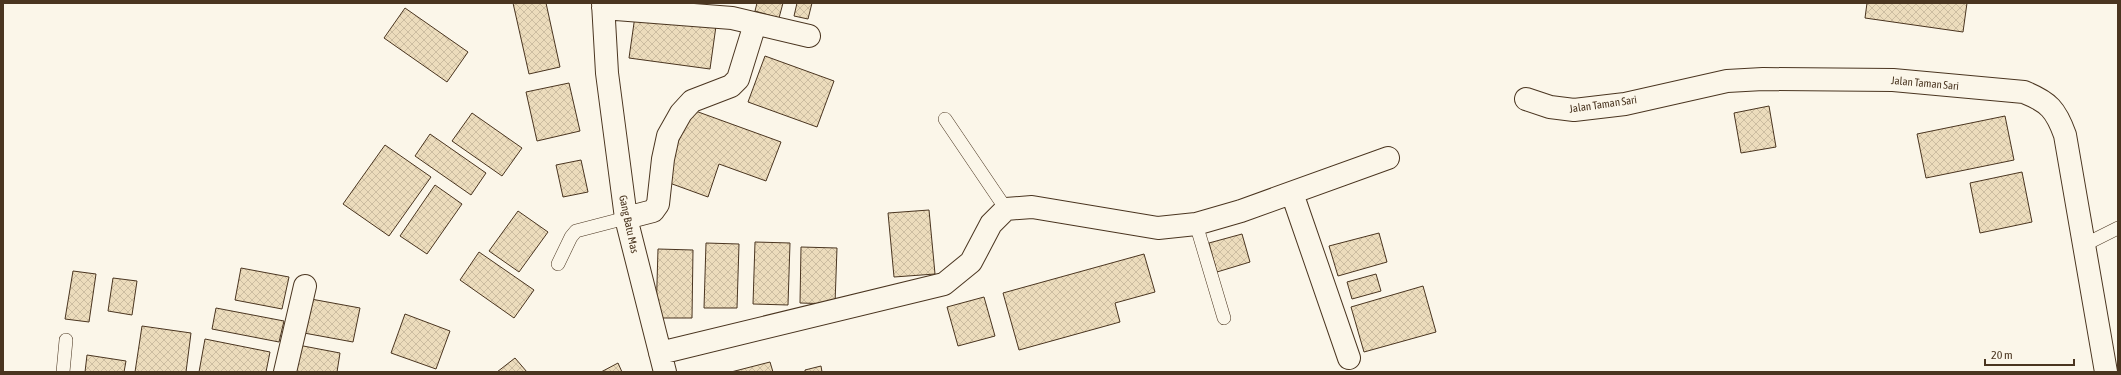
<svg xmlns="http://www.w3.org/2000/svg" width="2121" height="375" viewBox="0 0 2121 375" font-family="'Asap Condensed',sans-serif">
<defs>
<pattern id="building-cross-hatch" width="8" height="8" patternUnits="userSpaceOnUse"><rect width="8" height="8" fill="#ecdcbc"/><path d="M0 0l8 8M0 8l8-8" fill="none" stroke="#ccbda1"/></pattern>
</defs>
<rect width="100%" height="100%" fill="#fbf6e9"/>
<!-- building -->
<path fill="url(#building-cross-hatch)" stroke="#4a3520" d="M513,3H546L560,67L529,74Z
M757,3H783L779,18L755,11Z
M797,3H812L808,19L794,16Z
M1867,3H1967L1963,32L1865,18Z
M405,8L468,52L447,82L384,38Z
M635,16L716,26L710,69L629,58Z
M765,56L834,81L817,127L748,102Z
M569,83L580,131L537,141L526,92Z
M1769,106L1776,147L1741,153L1734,113Z
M690,109L781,142L766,181L719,164L708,197L664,181Z
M472,113L522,148L502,176L452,141Z
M2005,116L2014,160L1926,178L1917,134Z
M430,134L486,173L471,195L415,156Z
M385,145L431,177L389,236L343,204Z
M581,160L588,192L563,197L556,165Z
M2022,172L2032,222L1980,233L1970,183Z
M435,185L462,204L427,254L400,236Z
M929,210L935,274L894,277L888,213Z
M518,211L548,232L519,272L489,251Z
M1379,233L1387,262L1338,276L1329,246Z
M1242,234L1250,262L1217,272L1209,243Z
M755,242L790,243L788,305L753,304Z
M706,243L739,244L737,308H704Z
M801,247L837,248L835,304L800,303Z
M658,249L693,250L692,318H656Z
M479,252L534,290L514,318L460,280Z
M1144,254L1155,292L1115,303L1120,322L1019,350L1003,293Z
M241,268L289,277L282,309L235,300Z
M73,271L96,274L89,322L65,319Z
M1376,274L1381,291L1352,299L1347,282Z
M113,278L137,281L132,315L108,311Z
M1423,286L1436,332L1364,352L1351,307Z
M984,297L995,336L958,346L947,307Z
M311,299L360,308L353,342L304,333Z
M216,308L284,321L279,342L212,329Z
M405,314L450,331L436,369L391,353Z
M142,326L191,333L186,372H135Z
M205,339L270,352L266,372H199Z
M298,345L340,353L337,372H292Z
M87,355L126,361L124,372H85Z
M515,358L527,372H497Z
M770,362L773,372H731Z
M618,363L622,372H601Z
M821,366L822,372H805V370Z"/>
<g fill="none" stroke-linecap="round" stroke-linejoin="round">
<!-- lane casing -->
<g stroke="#4a3520" stroke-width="14">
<path id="lane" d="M945,119L1006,209
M1196,224L1224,318
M2084,245L2118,228
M558,264L571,237L576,231L626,218
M63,372L66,340"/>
</g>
<!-- street casing -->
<g stroke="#4a3520" stroke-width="24">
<path id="street" d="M603,3L607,73L626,218L665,372
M603,8L732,18L809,36
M1526,99L1550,107L1574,110L1625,104L1727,81L1763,79L1893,80L2024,92C2049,102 2056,110 2065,135L2106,372
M1292,193L1349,358
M626,218L653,211L658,204L663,159L668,136L681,113L692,101L731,86L738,79L755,24
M660,353L944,284L971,262L991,224L1006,209L1032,207L1158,228L1196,224L1241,211L1388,158
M285,372L305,286"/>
</g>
<!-- lane -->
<use href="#lane" stroke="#fbf6e9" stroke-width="13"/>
<!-- street -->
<use href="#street" stroke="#fbf6e9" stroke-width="22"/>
</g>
<g text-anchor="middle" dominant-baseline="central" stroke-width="3" stroke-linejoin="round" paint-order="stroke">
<!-- street labels -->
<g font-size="11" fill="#4a3520" stroke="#fbf6e9">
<text transform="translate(1925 83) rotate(5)">Jalan Taman Sari</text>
<text transform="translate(1603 104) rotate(-8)">Jalan Taman Sari</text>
<text transform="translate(629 224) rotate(78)">Gang Batu Mas</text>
</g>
</g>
<!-- border -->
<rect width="2121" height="375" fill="none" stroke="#4a3520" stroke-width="8"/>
<!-- scale -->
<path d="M1985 359v6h89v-6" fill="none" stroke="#4a3520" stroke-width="2"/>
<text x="1991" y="359" font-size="12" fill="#4a3520" stroke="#fbf6e9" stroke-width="3" paint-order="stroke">20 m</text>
</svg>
